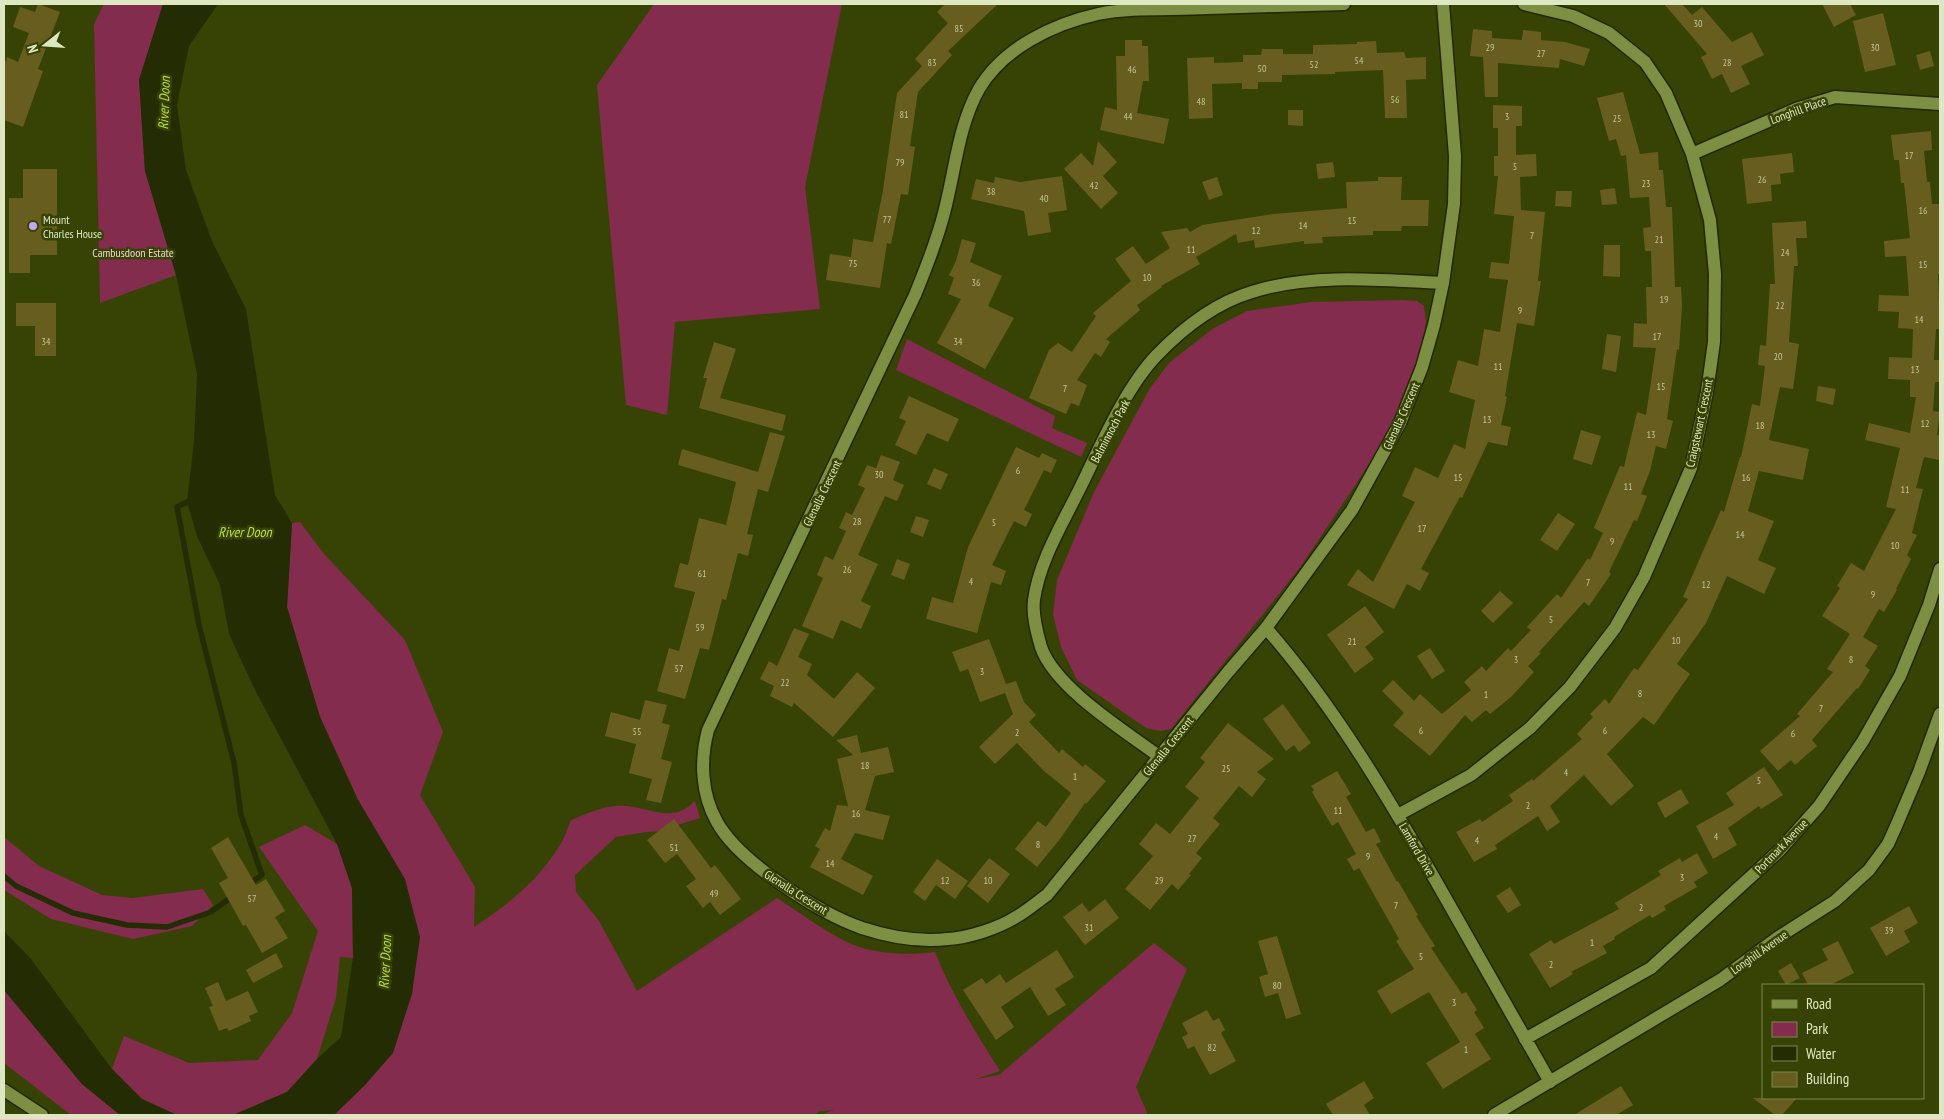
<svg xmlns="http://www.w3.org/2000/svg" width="1944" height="1119" viewBox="0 0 1944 1119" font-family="'PT Sans Narrow',sans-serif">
<rect width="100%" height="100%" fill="#374304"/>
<!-- green -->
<path fill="#842c4d" d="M104,4H163L139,80L145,171L176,275L100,303L94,24Z
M654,4H842L805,187L820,309L675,322L667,415L626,405L597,85Z
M1403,300L1417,301L1424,306L1426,322L1412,394L1358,481L1299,569L1171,729L1160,731L1146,728L1077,680L1061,647L1053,614L1057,580L1094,492L1150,388L1170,362L1214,328L1247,311L1312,302Z
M907,339L1055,416L1052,428L1087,443L1081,457L896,370Z
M300,522L324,554L405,640L443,732L420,795L475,887L474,927C507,905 537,882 558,848C564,840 567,829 571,820C586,814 600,807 616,806C645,803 670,827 695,801L700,818L681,824L666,831L646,832L616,837L575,875L576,892L599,921L637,991L777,898C799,912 821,929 845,941C869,954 908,956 935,952C952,995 976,1033 1000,1071L976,1079L999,1075L1154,943L1187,969L1136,1087L1148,1115H821L834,1110L820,1111L814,1115H334L365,1085L357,797L320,717L287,607L292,523Z
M305,825L337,844L352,888L353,958L340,957L336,998L317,1059L287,1092L233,1115H177L142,1099L112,1069L124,1036L189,1063L258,1060L292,1013L318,931L259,847Z
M4,837L39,866L102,895L133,898L203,889L213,905L192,926L133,939L51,919L4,890Z
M4,990L82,1084L120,1115H71L4,1063Z"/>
<!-- water -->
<path fill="#242c04" d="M163,4H218L189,46L177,105L186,170L212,241L246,309L275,495L292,523L287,607L320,717L357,798L405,879L420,937L412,994L393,1053L365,1085L334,1115H120L82,1084L4,990V931L31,959L112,1069L142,1099L177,1115H233L287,1092L317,1059L341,1037L353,958L352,888L337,844L255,690L229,634L220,585L197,536L187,502L194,442L197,374L176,275L145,171L139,80Z"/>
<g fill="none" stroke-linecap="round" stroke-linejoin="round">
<!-- stream -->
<path stroke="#242c04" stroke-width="5.5" d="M187,502L177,507L199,625L234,763L241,815L262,875L249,884
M4,876L16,886L73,913L127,925L167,927L211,912L233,896"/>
</g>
<!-- building -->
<path fill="#675d1e" d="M38,4L60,12L38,69L43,71L23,127L4,120V65L7,57L18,62L29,33L13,27L20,7L35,12Z
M945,4H998L948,51L952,55L918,92L910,146L915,147L908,195L901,194L891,244L887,243L880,288L826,280L830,254L851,257L853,239L873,242L883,190L897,93L922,66L915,59L948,23L937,12Z
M1664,4H1682L1692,15L1702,7L1732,42L1752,32L1764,55L1741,66L1750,84L1731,93L1722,74L1712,79L1701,57L1707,54Z
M1822,4H1850L1856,15L1834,27Z
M1883,13L1896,65L1865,72L1853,21Z
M1473,29L1492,31V38L1522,40L1523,30L1541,32V40L1565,42L1590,49L1584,66L1560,59L1559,68L1498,63V97H1485L1483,57L1470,56Z
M1125,40H1142V46H1148L1149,81H1143L1137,113L1169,119L1164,144L1100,130L1105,107L1117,110L1116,56H1125Z
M1376,41L1377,53L1404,52L1406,58L1426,57V79L1406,80L1407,118H1385L1383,70L1335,72V74L1282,75V82H1258V89H1242V83L1212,84L1213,118L1189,119L1187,58L1214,57V63L1243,62V55H1261L1262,49H1283V54H1313V45L1357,44V42Z
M1930,51L1934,66L1920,70L1916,55Z
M1623,92L1640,154L1658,152L1659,170H1663L1666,207H1672L1675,287H1681L1682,306L1679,350L1677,349L1667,419L1673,421L1666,449L1656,446L1650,471L1641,494L1647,496L1637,521L1634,520L1609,572L1611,574L1589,606L1584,602L1539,652L1541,653L1528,666L1534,672L1511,697L1490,714L1486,710L1472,722L1465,715L1430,756L1393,725L1404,713L1382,691L1393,680L1414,701L1420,694L1442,714L1471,690L1464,682L1482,666L1486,671L1508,648L1511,651L1531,630L1527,627L1557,594L1561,598L1588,558L1590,560L1603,533L1594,528L1620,466L1624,467L1637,412L1646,415L1656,348L1633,347L1634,323L1647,324L1646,287H1652L1651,251H1645L1643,228L1651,227L1649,197L1630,198L1626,155L1621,156L1616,139L1609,141L1597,98Z
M1493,105L1522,106V126H1516V155L1536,154L1537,176L1520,177L1521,210L1545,212L1538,281H1541L1534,326L1517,323L1505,396L1507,397L1501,425L1511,427L1507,446L1488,442L1462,498L1460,497L1421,569L1429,573L1420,591L1407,584L1394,609L1347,585L1358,569L1373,582L1415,502L1402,496L1415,467L1438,478L1454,444L1465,449L1475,400L1449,392L1458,360L1478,366L1484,329L1500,332L1508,280L1489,278L1491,262L1509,264L1514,216L1494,214L1498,176H1494V156H1498V128H1493Z
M1288,110H1303V126L1288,125Z
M1931,131L1932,150L1924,151L1927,182H1930L1932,204H1939L1940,216V274H1938L1940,329H1936L1934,360H1940V382H1935L1933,411L1940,412L1937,435H1940L1939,460L1924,457L1916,488L1923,489L1912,533L1917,535L1907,555L1911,559L1896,589L1897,590L1884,612L1879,609L1863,637L1878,646L1865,666L1870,670L1858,689L1857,688L1812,740L1817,746L1795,765L1791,760L1778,771L1760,751L1800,716L1797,714L1833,672L1827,669L1850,634L1822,616L1840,588L1837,586L1851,563L1864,571L1896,509L1886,507L1900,448L1865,440L1869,423L1910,433L1916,397H1910V380L1888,379L1889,357L1912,358L1913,329L1898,328L1899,312L1878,311L1879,295L1909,296L1906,256L1885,257L1884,241L1910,238L1904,183H1901L1899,160H1894L1891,135Z
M1098,141L1117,162L1103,176L1118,193L1101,209L1064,169L1081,153L1093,166Z
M1792,153L1794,172L1780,174L1781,184L1771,185L1772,201L1747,204L1742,159Z
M1333,162L1335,177L1318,179L1316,164Z
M23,169H57V255H30V273H9V198H23Z
M1062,176L1067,210L1048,213L1051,232L1028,236L1024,211L971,199L976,179L994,183L995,177L1020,182Z
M1217,177L1223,195L1209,200L1202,182Z
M1378,177H1402L1401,200H1429L1428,226H1402L1401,231H1373V235L1322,237L1323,243L1304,244V241L1255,248L1254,240L1238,243L1236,234L1196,257L1200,264L1161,286L1162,287L1137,305L1140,310L1106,339L1110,342L1101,357L1095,353L1077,380L1087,385L1079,406L1071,403L1066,414L1029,398L1049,350L1058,343L1072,352L1096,316L1093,313L1131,281L1115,259L1133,246L1146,264L1170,248L1161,232L1187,228L1190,232L1202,225L1273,214L1347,208L1346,182L1378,181Z
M1615,188L1617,204L1602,205L1600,190Z
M1556,191H1572L1571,207L1555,206Z
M1806,221L1807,238H1796L1798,266H1794L1789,342L1799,344L1793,389L1780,387L1769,440L1809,449L1803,480L1759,471L1748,511L1774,521L1758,560L1776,568L1764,594L1727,576L1706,623L1677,664L1690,674L1654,725L1643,717L1607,754L1634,786L1611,806L1584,775L1550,806L1560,822L1547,831L1538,816L1495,845L1497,849L1474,862L1456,832L1480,819L1482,822L1513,801L1509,795L1532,779L1533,781L1582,739L1577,734L1593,717L1590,714L1605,699L1609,704L1634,668L1638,670L1688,599L1683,597L1721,510L1724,512L1740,457H1741L1752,404L1760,406L1765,366L1758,365L1760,345L1766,346L1770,284H1775L1772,223Z
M962,239L976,243L970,262L1002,276L988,306L1014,318L985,369L937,343L961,299L948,294L954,278L949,275L956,261Z
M1604,245H1620V277L1603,276Z
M16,303H56V356H35V326H16Z
M1607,334L1621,336L1616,372L1602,369Z
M714,342L736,349L720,398L786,415L782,431L699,408L707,378H703Z
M1818,386L1836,389L1833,405L1816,401Z
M909,396L959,419L948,442L927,433L916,455L895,445L906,421L899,418Z
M1581,430L1601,436L1592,465L1573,459Z
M770,432L785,436L768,492L758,489L747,534L753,535L748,556L738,553L726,600L722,599L709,650L700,648L685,699L657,691L669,648L679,651L695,592L674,587L680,563L688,565L699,518L726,525L736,482L678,465L682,449L758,472Z
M1016,447L1039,458L1042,453L1057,460L1051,473L1044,470L1024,510L1032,514L1026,527L1014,521L992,565L1006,571L1001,585L991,582L977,633L926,619L932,597L953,603L968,547Z
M881,455L900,462L893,480L904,485L897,501L885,496L858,555L878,564L861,601L871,606L861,629L841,620L833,639L802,626L823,578L817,575L825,556L833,560L846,531L839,528L846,512L852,515L865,488L858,485L867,465L876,468Z
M934,468L948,474L941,490L927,484Z
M1558,513L1575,524L1557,551L1540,540Z
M916,516L929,520L923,537L910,532Z
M897,559L910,564L904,580L891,575Z
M1500,591L1513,603L1493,623L1481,611Z
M1365,606L1384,632L1365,647L1374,659L1355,673L1327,635Z
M794,628L809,634L798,657L812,664L807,675L834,699L857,672L875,688L833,737L794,703L792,707L770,696L774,686L760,679L769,661L777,666Z
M989,639L1006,684L1016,681L1024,702L1036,715L1029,722L1059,753L1062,749L1083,767L1085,764L1106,781L1086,804L1085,803L1060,839L1037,867L1015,849L1038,821L1046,827L1071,793L1043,770L1017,743L995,764L979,747L1013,714L1005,693L980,702L968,669L960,672L952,652Z
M1430,648L1445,671L1432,679L1417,656Z
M645,700L667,705L662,723L670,725L661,759L672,762L661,803L646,800L652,779L629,773L636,744L605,736L611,712L640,720Z
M1283,704L1311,743L1299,752L1294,745L1286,751L1263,719Z
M1228,723L1274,759L1257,772L1266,779L1252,797L1239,786L1213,818L1220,824L1196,853L1202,858L1189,874L1191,875L1178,890L1172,884L1150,910L1125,889L1153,856L1139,844L1156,823L1170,834L1199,798L1185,787L1205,762L1200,758Z
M857,735L861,753L888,747L894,772L875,776L865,810L890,816L883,840L855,833L841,859L873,876L863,895L810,867L820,849L815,846L825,828L830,831L837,805L848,806L837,759L853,755L836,740Z
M1764,767L1783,795L1761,809L1759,806L1728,828L1737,845L1713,859L1696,826L1734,805L1726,793Z
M1337,771L1351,794L1346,797L1366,832L1374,828L1381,842L1376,844L1397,882L1398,881L1418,915L1416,916L1435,946L1431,948L1462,994L1466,992L1477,1010L1474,1012L1484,1028L1475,1034L1491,1059L1443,1089L1426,1063L1460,1042L1429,992L1391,1014L1377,991L1414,969L1396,941L1399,939L1359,868L1354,871L1347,859L1356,854L1338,822L1332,826L1312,792L1314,790L1311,786Z
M1681,789L1689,803L1665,818L1657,803Z
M674,819L711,868L715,865L741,899L720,915L710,902L703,908L686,886L696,879L677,854L665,863L647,840Z
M228,837L256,885L266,879L285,911L275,917L288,938L262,953L246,925L243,926L219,883L228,878L211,848Z
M1697,853L1708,873L1694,882L1697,887L1664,906L1666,910L1652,918L1650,915L1614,937L1615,939L1603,946L1607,953L1571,972L1573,974L1550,988L1529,954L1551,940L1554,944L1619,909L1615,903L1661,875L1658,871L1680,858L1682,862Z
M989,858L1010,874L988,903L967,886Z
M937,859L968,881L955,899L936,885L925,901L913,892Z
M1510,887L1521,905L1508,913L1496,896Z
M1105,899L1119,918L1085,945L1063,917L1082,903L1089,912Z
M1909,906L1918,923L1904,931L1910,942L1886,956L1870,928Z
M1277,936L1301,1014L1286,1019L1278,993L1265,997L1259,977L1268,974L1258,941Z
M1838,941L1854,973L1830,985H1808L1802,973L1828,960L1822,949Z
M1057,950L1074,977L1055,989L1066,1005L1048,1016L1030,987L1001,1007L1014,1027L996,1040L963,990L982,978L986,984L1000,974L1006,983Z
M276,953L283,967L253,983L246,970Z
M1791,963L1800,978L1786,985L1778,971Z
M218,982L226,1001L248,991L258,1012L249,1016L251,1021L229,1031L227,1028L219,1031L209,1007L213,1006L205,988Z
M1207,1010L1213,1021L1219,1018L1225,1030L1221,1033L1236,1061L1210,1075L1194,1046L1188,1049L1182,1037L1188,1034L1182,1023Z
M1364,1081L1374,1098L1364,1105L1370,1115H1333L1326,1104Z
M1621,1086L1633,1105L1616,1115H1574Z
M1753,1098H1797L1782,1115H1775Z"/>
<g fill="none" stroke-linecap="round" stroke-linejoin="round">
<!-- minor casing -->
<g stroke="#202800" stroke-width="15">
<path id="minor" d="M1344,4C1299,5 1253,7 1208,8C1174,10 1131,7 1098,14C1053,24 1003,48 979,89C958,126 955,172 944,213C937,241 926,268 915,295L708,730C700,760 701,794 717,822C739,862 819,913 862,928C889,937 920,942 948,939C968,938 999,928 1016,917C1027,911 1037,902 1047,895L1228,672L1266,628L1352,510L1400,423L1422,367L1434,325L1443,283L1454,204L1455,156L1443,4
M1692,154L1796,109L1835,97L1940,104
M1266,628C1335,707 1389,799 1441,890C1477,954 1513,1018 1550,1082
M1160,757C1125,731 1055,688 1041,647C1037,633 1032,615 1034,600C1039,561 1064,521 1081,486C1101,445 1126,387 1157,355C1184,327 1215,303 1252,292C1311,273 1382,280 1443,283
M1398,815L1471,775L1530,728L1570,687L1615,628L1644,577L1691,468L1707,392L1714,342L1715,274L1710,220L1692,154L1666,93L1645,62L1609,33L1573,16L1524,4
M1525,1039L1651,968L1780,850L1819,806L1863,741L1900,676L1929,605L1940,569
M4,1090L42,1115"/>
</g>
<!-- tertiary casing -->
<g stroke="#202800" stroke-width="15">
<path id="tertiary" d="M1494,1115L1720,980L1777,938L1835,901L1869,870L1888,844L1897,824L1919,772L1940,714"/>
</g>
<!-- minor -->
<use href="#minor" stroke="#7d8f43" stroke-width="12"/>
<!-- tertiary -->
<use href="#tertiary" stroke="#7d8f43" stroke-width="12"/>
</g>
<!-- markers -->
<circle fill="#c3a7f2" stroke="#374304" stroke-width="2" cx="33" cy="226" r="5"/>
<g text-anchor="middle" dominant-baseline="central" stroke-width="5" stroke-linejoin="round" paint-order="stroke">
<!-- number labels -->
<g font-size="10" fill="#c0c599">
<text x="1698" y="23">30</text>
<text x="959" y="28">85</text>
<text x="1490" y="47">29</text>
<text x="1875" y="47">30</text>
<text x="1541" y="53">27</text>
<text x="1359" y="60">54</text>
<text x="932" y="62">83</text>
<text x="1727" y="62">28</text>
<text x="1314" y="64">52</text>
<text x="1262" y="68">50</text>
<text x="1132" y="69">46</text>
<text x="1395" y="99">56</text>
<text x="1201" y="101">48</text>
<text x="904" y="114">81</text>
<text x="1128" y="116">44</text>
<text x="1507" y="116">3</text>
<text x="1617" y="118">25</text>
<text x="1909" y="155">17</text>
<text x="900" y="162">79</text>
<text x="1515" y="166">5</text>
<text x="1762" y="179">26</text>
<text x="1646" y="183">23</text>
<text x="1094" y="185">42</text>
<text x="991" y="191">38</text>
<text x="1044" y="198">40</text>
<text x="1923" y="210">16</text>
<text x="887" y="219">77</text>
<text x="1352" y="220">15</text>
<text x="1303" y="225">14</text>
<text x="1256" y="230">12</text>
<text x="1532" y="235">7</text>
<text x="1659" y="239">21</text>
<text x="1191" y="249">11</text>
<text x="1785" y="252">24</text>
<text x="853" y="263">75</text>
<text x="1923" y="264">15</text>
<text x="1147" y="277">10</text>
<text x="976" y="282">36</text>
<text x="1664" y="299">19</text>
<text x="1780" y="305">22</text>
<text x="1520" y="310">9</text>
<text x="1919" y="319">14</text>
<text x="1657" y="336">17</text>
<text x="46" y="341">34</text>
<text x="958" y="341">34</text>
<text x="1778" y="356">20</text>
<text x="1498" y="366">11</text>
<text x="1915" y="369">13</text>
<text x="1661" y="386">15</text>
<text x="1065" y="388">7</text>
<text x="1487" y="419">13</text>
<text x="1925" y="423">12</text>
<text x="1760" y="425">18</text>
<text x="1651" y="434">13</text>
<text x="1018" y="470">6</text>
<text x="879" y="474">30</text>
<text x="1458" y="477">15</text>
<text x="1746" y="477">16</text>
<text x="1628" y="486">11</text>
<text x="1905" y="489">11</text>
<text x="857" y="521">28</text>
<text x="994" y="522">5</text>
<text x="1422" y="528">17</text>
<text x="1740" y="534">14</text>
<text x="1612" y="541">9</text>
<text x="1895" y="545">10</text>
<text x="847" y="569">26</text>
<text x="702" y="573">61</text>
<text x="971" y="581">4</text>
<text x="1588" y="582">7</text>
<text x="1706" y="584">12</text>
<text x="1873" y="594">9</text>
<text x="1551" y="619">5</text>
<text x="700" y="627">59</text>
<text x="1676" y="640">10</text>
<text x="1352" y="641">21</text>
<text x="1516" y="659">3</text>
<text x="1851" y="659">8</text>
<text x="679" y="668">57</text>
<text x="982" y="671">3</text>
<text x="785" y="682">22</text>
<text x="1640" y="693">8</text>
<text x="1486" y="694">1</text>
<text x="1821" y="708">7</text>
<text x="1421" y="730">6</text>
<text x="1605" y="730">6</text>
<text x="637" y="731">55</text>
<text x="1017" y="732">2</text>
<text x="1793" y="733">6</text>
<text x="865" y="765">18</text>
<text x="1226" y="768">25</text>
<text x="1566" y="772">4</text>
<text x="1075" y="776">1</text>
<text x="1759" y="780">5</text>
<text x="1528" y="805">2</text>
<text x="1338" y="810">11</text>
<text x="856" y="813">16</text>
<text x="1716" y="836">4</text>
<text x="1192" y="838">27</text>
<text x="1477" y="840">4</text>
<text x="1038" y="844">8</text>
<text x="674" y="847">51</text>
<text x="1368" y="856">9</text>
<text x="830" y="863">14</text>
<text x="1682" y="877">3</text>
<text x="945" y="880">12</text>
<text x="988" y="880">10</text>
<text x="1159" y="880">29</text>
<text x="714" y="893">49</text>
<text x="252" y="898">57</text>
<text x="1396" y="905">7</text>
<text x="1641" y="907">2</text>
<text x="1089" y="927">31</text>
<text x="1889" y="930">39</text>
<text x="1592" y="942">1</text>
<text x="1421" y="956">5</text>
<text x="1551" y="964">2</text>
<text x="1277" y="985">80</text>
<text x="1454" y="1002">3</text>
<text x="1212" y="1047">82</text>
<text x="1466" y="1049">1</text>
</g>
<!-- street labels -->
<g font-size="12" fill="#dde8c2" stroke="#374304">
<text transform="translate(1798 110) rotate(-20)">Longhill Place</text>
<text transform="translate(1401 416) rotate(-66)">Glenalla Crescent</text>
<text transform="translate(1699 423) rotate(-78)">Craigstewart Crescent</text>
<text transform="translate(1110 431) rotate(-62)">Balminnoch Park</text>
<text transform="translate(822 493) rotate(-64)">Glenalla Crescent</text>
<text transform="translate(1168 746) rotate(-51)">Glenalla Crescent</text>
<text transform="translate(1781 846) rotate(-46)">Portmark Avenue</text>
<text transform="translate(1417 849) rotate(60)">Lamford Drive</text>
<text transform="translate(796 892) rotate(32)">Glenalla Crescent</text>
<text transform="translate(1759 952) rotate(-35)">Longhill Avenue</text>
</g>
<!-- poi labels -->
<g font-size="12" fill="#dde8c2" stroke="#374304" text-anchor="start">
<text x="43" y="219">Mount<tspan x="43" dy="14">Charles House</tspan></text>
</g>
<!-- park labels -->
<g font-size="12" fill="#f1d1d9" stroke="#374304">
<text x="133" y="252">Cambusdoon Estate</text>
</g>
<!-- water labels -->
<g font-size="14" font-style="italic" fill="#bedf3d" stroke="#374304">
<text transform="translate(164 103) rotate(-88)">River Doon</text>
<text x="245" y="532">River Doon</text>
<text transform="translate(385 962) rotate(-87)">River Doon</text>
</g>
</g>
<!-- border -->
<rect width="1944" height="1119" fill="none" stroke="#dde8c2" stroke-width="10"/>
<!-- legend -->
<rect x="1762" y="984" width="162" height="115" fill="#374304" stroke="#798550"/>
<rect x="1772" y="1000" width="25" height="8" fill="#7d8f43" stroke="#798550"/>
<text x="1806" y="1009" font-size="15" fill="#dde8c2">Road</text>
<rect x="1772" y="1022" width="25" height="15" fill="#842c4d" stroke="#798550"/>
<text x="1806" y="1034" font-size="15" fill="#dde8c2">Park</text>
<rect x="1772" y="1046" width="25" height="15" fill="#242c04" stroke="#798550"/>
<text x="1806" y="1059" font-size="15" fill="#dde8c2">Water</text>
<rect x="1772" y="1072" width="25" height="15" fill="#675d1e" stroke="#798550"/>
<text x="1806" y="1084" font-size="15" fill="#dde8c2">Building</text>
<!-- north arrow -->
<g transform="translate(45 45) rotate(253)" stroke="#374304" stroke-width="4" paint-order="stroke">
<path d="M0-4L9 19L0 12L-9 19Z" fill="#dde8c2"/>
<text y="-8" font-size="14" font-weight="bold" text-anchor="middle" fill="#dde8c2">N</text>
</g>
</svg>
